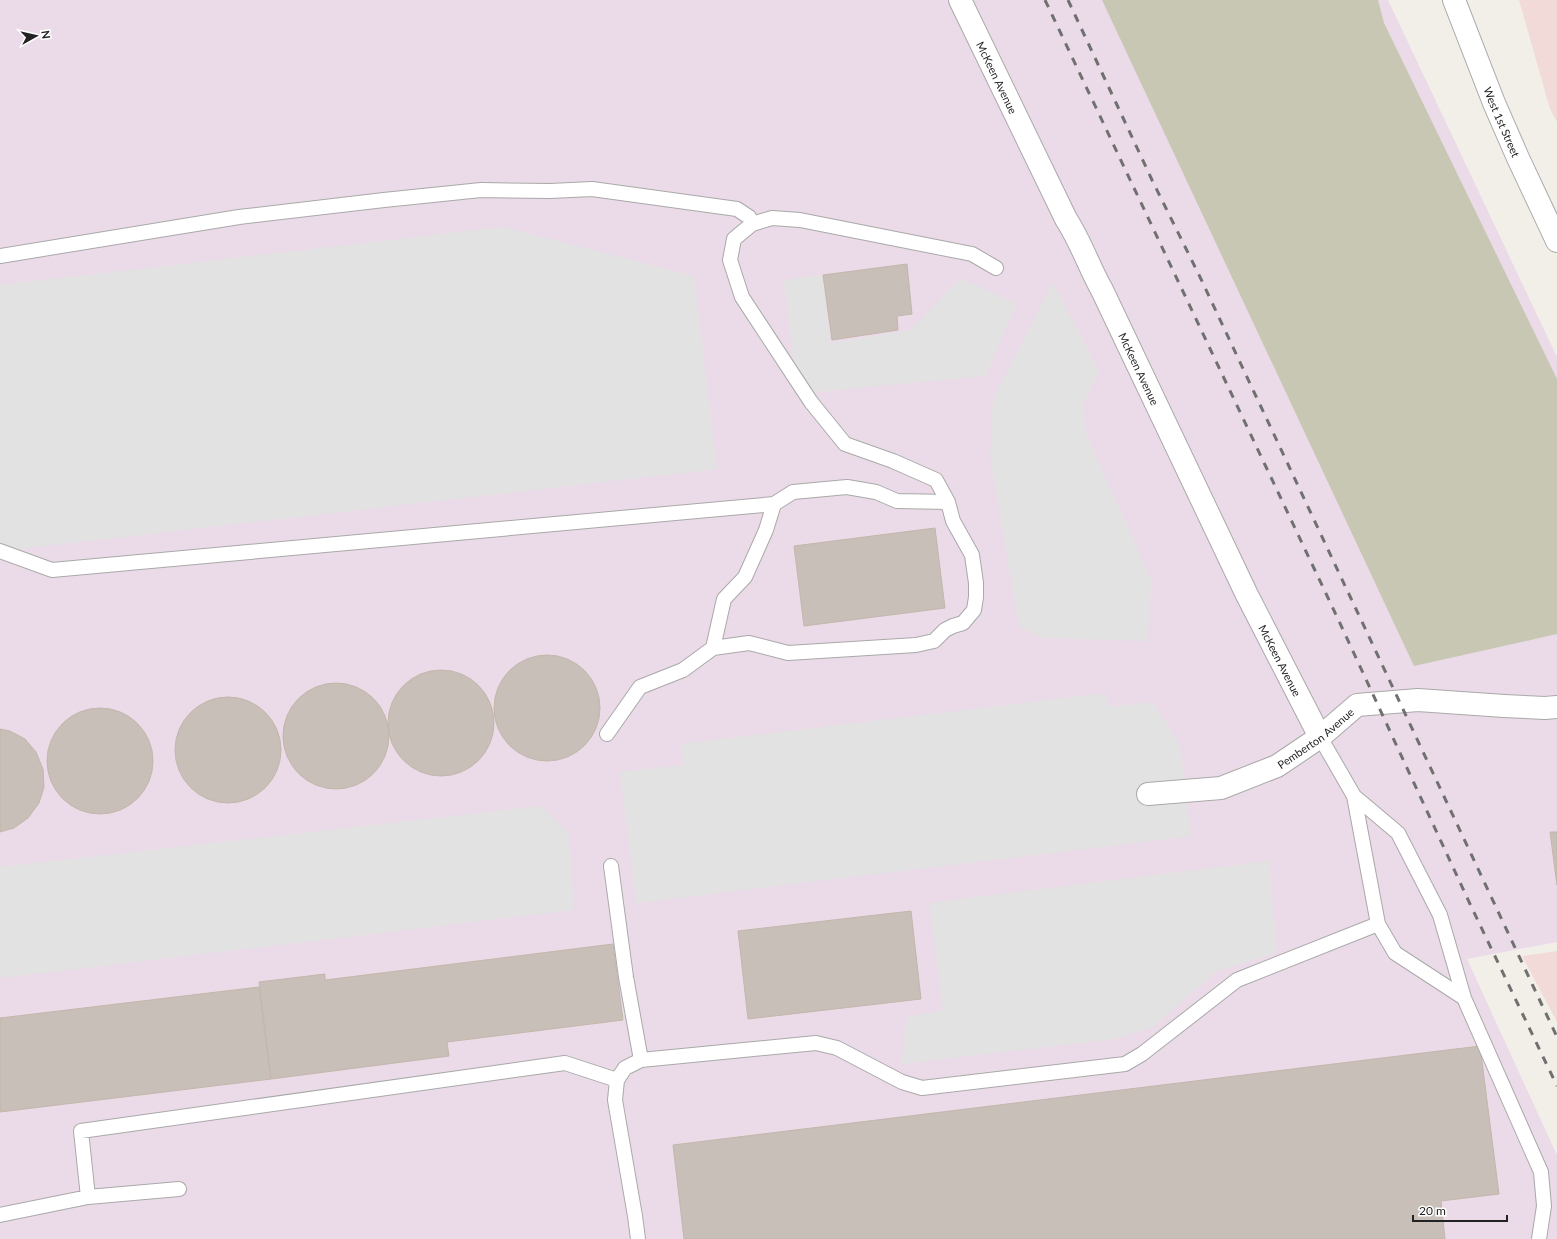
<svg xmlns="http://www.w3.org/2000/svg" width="1557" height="1239" viewBox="0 0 1557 1239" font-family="Lato,sans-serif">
<rect width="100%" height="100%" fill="#f2efe9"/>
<!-- commercial -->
<path fill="#f2dad9" d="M1519,0H1557V122L1550,109Z
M1557,951V1022L1522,956Z"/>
<!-- industrial -->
<path fill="#ebdbe8" d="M0,0H1388L1557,357V942L1467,959L1557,1155V1239H0Z"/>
<!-- construction -->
<path fill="#c7c7b4" d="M1102,0H1378L1384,23L1557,379V634L1414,666Z"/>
<!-- parking -->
<path fill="#e2e2e2" d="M503,227L694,276L717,469L0,551V285Z
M823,275L830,343L911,330L960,278L1017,304L985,376L835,390L797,395L784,280Z
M1053,283L1099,372L1084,401L1085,432L1151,579L1148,641L1041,638L1019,626L990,457L993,398Z
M1106,693L1109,707L1153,702L1180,745L1191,836L636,903L620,772L683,765L681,744Z
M542,806L569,833L574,910L0,978V867Z
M1269,861L1277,953L1216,971L1155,1026L1115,1039L901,1064L907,1017L943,1010L929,903Z"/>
<!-- building -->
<path fill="#c7bfb8" stroke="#c4b6ab" d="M907,264L912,314L897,316L898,330L832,340L823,275Z
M935,528L945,608L804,626L794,546Z
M494 708a53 53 0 1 1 106 0a53 53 0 1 1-106 0Z
M388 723a53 53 0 1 1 106 0a53 53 0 1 1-106 0Z
M283 736a53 53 0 1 1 106 0a53 53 0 1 1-106 0Z
M175 750a53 53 0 1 1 106 0a53 53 0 1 1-106 0Z
M47 761a53 53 0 1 1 106 0a53 53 0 1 1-106 0Z
M0,729L10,731L25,739L36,752L43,769L44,787L39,803L28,818L14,828L0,832Z
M1550,832H1557V885Z
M911,911L921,999L748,1019L738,931Z
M613,944L623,1020L447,1042L449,1056L271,1079L259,982L325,974V980Z
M259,987L271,1079L0,1112V1018Z
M1480,1046L1499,1194L1441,1201L1445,1239H684L673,1145Z"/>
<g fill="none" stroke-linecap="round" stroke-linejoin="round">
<!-- service casing -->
<g stroke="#a9a9a9" stroke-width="16">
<path id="service" d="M0,256L239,217L384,200L481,190L550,191L592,189L737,209L749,217L752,224
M0,551L52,570L774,504
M713,648L749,643L788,653L916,645L934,641L945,630L953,626L963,623L974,610L976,597V583L972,555L953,521L948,502L936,480L893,461L845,444L811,402L742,297L730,260L734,239L752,224L772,218L800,220L972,254L996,268
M607,734L640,687L683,670L713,648L724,599L745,577L766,530L774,504L793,492L847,487L876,492L897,501L948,502
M1320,737L1354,796L1378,924L1395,953L1464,998
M1354,796L1398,833L1440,915L1464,998L1541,1172L1544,1206L1539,1239
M611,866L626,977L641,1060
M88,1197L81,1131L565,1063L617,1080
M0,1215L88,1197L179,1189
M638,1239L635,1216L615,1100L617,1080L625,1068L641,1060L816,1043L837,1048L902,1082L922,1088L1125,1064L1142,1054L1237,980L1378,924"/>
</g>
<!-- minor casing -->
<g stroke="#a9a9a9" stroke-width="24">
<g id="minor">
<path id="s1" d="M960,0L1066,219C1081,242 1089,267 1102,290L1247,595L1320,737"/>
<path id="s2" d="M1148,794L1221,788L1277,766L1320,737L1357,705L1418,700L1504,706L1545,708L1557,707"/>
</g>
</g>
<!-- tertiary casing -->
<g stroke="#a9a9a9" stroke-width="24">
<g id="tertiary">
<path id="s3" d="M1454,0L1494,103L1518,158L1557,241"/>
</g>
</g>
<!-- service -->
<use href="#service" stroke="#fff" stroke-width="14"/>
<!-- minor -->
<use href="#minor" stroke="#fff" stroke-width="22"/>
<!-- tertiary -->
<use href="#tertiary" stroke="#fff" stroke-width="22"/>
<!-- rail -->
<path stroke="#707070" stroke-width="3" stroke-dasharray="8 8" stroke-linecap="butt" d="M1045,0L1338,619L1470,904L1557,1086
M1068,0L1152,180L1200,277L1557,1037"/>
</g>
<g text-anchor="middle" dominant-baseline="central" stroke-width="3.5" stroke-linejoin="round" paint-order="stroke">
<!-- street labels -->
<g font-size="11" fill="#222" stroke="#fff">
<text stroke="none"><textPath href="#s1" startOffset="86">McKeen Avenue</textPath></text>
<text stroke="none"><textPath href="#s3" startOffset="131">West 1st Street</textPath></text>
<text stroke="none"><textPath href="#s1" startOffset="410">McKeen Avenue</textPath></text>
<text stroke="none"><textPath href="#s1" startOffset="734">McKeen Avenue</textPath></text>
<text stroke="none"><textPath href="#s2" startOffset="181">Pemberton Avenue</textPath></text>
</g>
</g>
<!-- north arrow -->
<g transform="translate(36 36) rotate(82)" stroke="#ffffff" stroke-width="3" paint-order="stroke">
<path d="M0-3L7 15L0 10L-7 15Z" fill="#222222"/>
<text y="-6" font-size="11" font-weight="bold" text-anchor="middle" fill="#222222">N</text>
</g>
<!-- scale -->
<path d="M1413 1215v6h94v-6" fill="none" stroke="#222222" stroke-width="2"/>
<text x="1419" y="1215" font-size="12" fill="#222222" stroke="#ffffff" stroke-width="3" paint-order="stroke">20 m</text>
</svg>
